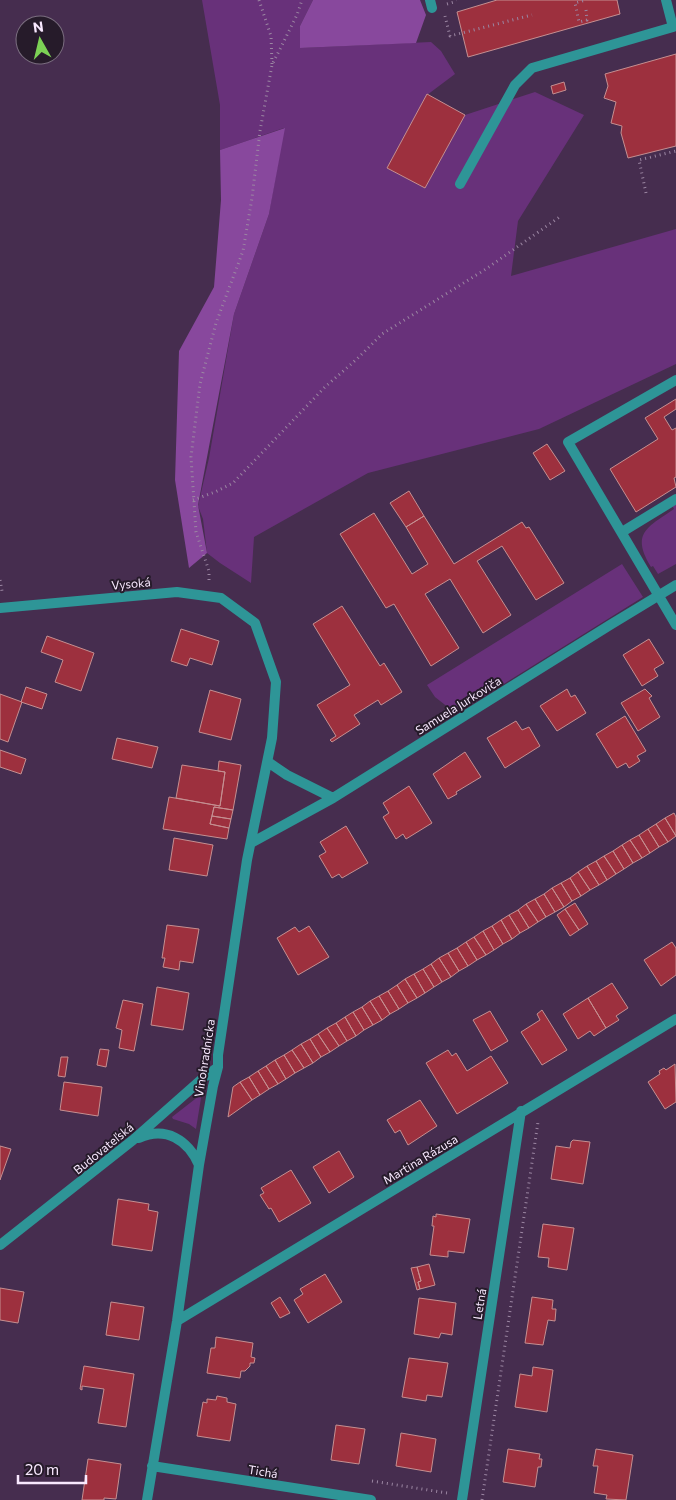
<svg xmlns="http://www.w3.org/2000/svg" width="676" height="1500" viewBox="0 0 676 1500" font-family="Commissioner,sans-serif">
<rect width="100%" height="100%" fill="#462d4f"/>
<!-- green -->
<path fill="#68317a" d="M202,0H313L300,26V48L431,42L441,51L455,74L427,95L387,168L425,188L465,115L535,92L584,115L518,221L511,276L676,229V364L539,429L368,473L254,537L251,583L220,563L207,553L203,519L198,506L209,458L234,314L269,214L284,128L220,150V105Z
M676,502V564L658,574L653,566L651,567C630,533 648,527 674,509L672,505Z
M622,564L643,597L470,705L449,708L435,697L427,685Z
M199,1096L201,1098L196,1129L189,1124L173,1119L172,1117Z"/>
<!-- forest -->
<path fill="#88489d" d="M313,0H420L426,15L416,43L300,48V26Z
M285,128L269,214L234,314L198,505L207,553L189,568L175,480L179,351L214,287L221,200L220,150Z"/>
<!-- building -->
<path fill="#9d303e" stroke="#c58f91" d="M497,0H617L620,14L468,57L457,12Z
M676,54V146L628,158L621,133L622,126L611,123L616,102L604,98L608,86L605,74Z
M564,82L566,90L553,94L551,86Z
M427,94L465,115L425,188L387,168Z
M676,399V409L664,417L672,430L676,428V477L674,478L676,487L636,512L610,469L658,439L645,418Z
M547,444L565,471L550,480L533,453Z
M409,491L424,516L406,527L390,503Z
M374,513L412,574L428,564L406,527L424,516L454,564L522,522L526,528L529,527L564,583L536,600L502,546L477,561L511,615L483,633L450,579L425,594L459,648L431,666L394,604L386,608L340,534Z
M342,606L380,666L384,663L402,692L381,705L378,700L354,715L360,724L332,742L330,740L336,736L317,705L350,685L313,624Z
M181,629L219,641L212,665L190,658L187,666L171,661Z
M47,636L94,653L81,691L55,682L63,660L41,652Z
M649,639L664,663L654,669L658,676L642,686L623,655Z
M26,687L47,694L42,709L21,702Z
M567,689L571,697L575,695L586,713L557,731L540,706Z
M645,689L652,696L649,698L660,717L638,731L621,703Z
M210,690L241,699L231,740L199,732Z
M0,694L22,702L8,742L0,739Z
M625,716L646,751L637,756L640,761L629,768L626,763L617,768L596,734Z
M516,721L522,730L529,727L540,746L505,768L487,738Z
M117,738L158,747L152,768L112,759Z
M0,750L26,759L21,774L0,767Z
M465,752L481,777L456,792L457,794L448,799L433,774Z
M219,761L241,765L233,810L214,807L210,824L229,828L227,839L163,829L169,797L220,806L225,772L218,771Z
M182,765L225,772L220,806L176,798Z
M409,786L432,823L406,839L403,834L396,839L383,817L389,813L383,803Z
M214,807L233,810L231,819L212,816Z
M674,813L676,817V836L665,818Z
M212,816L231,819L229,828L210,824Z
M665,818L676,836L668,842L656,824Z
M656,824L668,842L659,847L648,829Z
M346,826L368,863L342,878L339,874L332,878L319,856L326,852L320,842Z
M648,829L659,847L650,853L639,835Z
M639,835L650,853L642,858L630,840Z
M174,838L213,845L207,876L169,870Z
M630,840L642,858L633,863L622,845Z
M622,845L633,863L624,869L613,851Z
M613,851L624,869L616,874L604,856Z
M604,856L616,874L607,880L596,861Z
M596,861L607,880L599,885L587,866Z
M587,866L599,885L590,890L578,872Z
M578,872L590,890L581,896L570,878Z
M570,878L581,896L572,901L561,883Z
M561,883L572,901L564,907L552,888Z
M552,888L564,907L555,912L544,894Z
M544,894L555,912L546,917L535,899Z
M535,899L546,917L538,922L526,904Z
M575,903L588,924L579,930L565,909Z
M526,904L538,922L529,928L518,910Z
M565,909L579,930L570,936L557,915Z
M518,910L529,928L520,933L509,915Z
M509,915L520,933L512,939L501,920Z
M501,920L512,939L503,944L492,926Z
M167,925L199,929L193,963L180,961L179,970L163,967L165,958H162Z
M309,926L329,957L298,975L277,938L295,927L299,932Z
M492,926L503,944L494,950L483,931Z
M483,931L494,950L486,955L474,937Z
M474,937L486,955L477,960L466,942Z
M466,942L477,960L468,966L457,948Z
M672,942L676,948V975L661,986L644,960Z
M457,948L468,966L459,971L448,953Z
M448,953L459,971L451,977L439,958Z
M439,958L451,977L442,982L431,964Z
M431,964L442,982L434,987L423,969Z
M423,969L434,987L425,993L414,974Z
M414,974L425,993L417,998L405,979Z
M405,979L417,998L408,1003L397,985Z
M612,983L628,1008L616,1016L619,1020L606,1028L588,998Z
M397,985L408,1003L399,1009L388,991Z
M157,987L189,993L183,1030L151,1025Z
M388,991L399,1009L390,1014L379,996Z
M379,996L390,1014L382,1020L370,1001Z
M588,998L606,1028L594,1036L590,1031L578,1039L563,1014Z
M123,1000L143,1004L134,1051L119,1048L122,1030L116,1028Z
M370,1001L382,1020L373,1025L362,1007Z
M362,1007L373,1025L364,1030L353,1012Z
M542,1010L567,1050L542,1065L521,1032L540,1020L537,1014Z
M490,1011L508,1041L491,1051L473,1020Z
M353,1012L364,1030L356,1036L345,1017Z
M345,1017L356,1036L347,1041L336,1023Z
M336,1023L347,1041L339,1046L327,1028Z
M327,1028L339,1046L330,1052L318,1034Z
M318,1034L330,1052L321,1057L310,1039Z
M310,1039L321,1057L313,1063L301,1044Z
M301,1044L313,1063L304,1068L292,1050Z
M100,1049L109,1050L106,1067L97,1065Z
M292,1050L304,1068L295,1073L284,1055Z
M448,1050L452,1056L456,1053L467,1071L491,1056L508,1083L457,1114L426,1063Z
M284,1055L295,1073L286,1079L275,1060Z
M61,1057H68L65,1077L58,1076Z
M275,1060L286,1079L278,1084L266,1066Z
M675,1064L676,1102L665,1109L648,1082L660,1074L659,1071L664,1068L666,1070Z
M266,1066L278,1084L269,1089L258,1071Z
M258,1071L269,1089L260,1095L249,1077Z
M249,1077L260,1095L252,1100L240,1082Z
M64,1082L102,1087L98,1116L60,1110Z
M240,1082L252,1100L228,1117L233,1087Z
M420,1100L437,1126L408,1145L400,1130L395,1133L387,1120Z
M573,1140L590,1142L583,1184L551,1179L556,1146L570,1148L571,1142Z
M0,1146L11,1149L0,1180Z
M339,1151L354,1177L329,1193L313,1167Z
M291,1170L311,1203L279,1222L271,1208L269,1209L260,1195L264,1193L261,1188Z
M118,1199L149,1204L148,1210L158,1212L152,1251L112,1245Z
M436,1214L470,1219L464,1253L448,1251V1257L430,1255L434,1226H432L433,1216L436,1217Z
M543,1224L574,1228L567,1270L548,1267L549,1258L538,1257Z
M429,1264L435,1285L420,1289L418,1282L421,1281L417,1267Z
M417,1267L421,1281L418,1282L420,1289L417,1290L411,1268Z
M325,1274L342,1302L308,1323L294,1300L303,1294L300,1289Z
M0,1288L24,1292L18,1323L0,1320Z
M280,1297L290,1313L280,1318L271,1303Z
M532,1297L553,1300L552,1309H556L555,1321L548,1320L543,1345L525,1343Z
M419,1298L456,1303L452,1335L441,1333L439,1338L414,1334Z
M111,1302L144,1307L139,1340L106,1335Z
M216,1337L253,1343L251,1357L255,1358L254,1363H250V1366L245,1371H241L240,1378L207,1373L211,1348H215Z
M409,1358L448,1363L442,1397L427,1395L426,1401L402,1397Z
M84,1366L134,1374L126,1427L98,1423L104,1389L82,1386V1390L80,1389Z
M533,1367L553,1370L547,1412L515,1407L520,1374L532,1376Z
M217,1396L227,1398V1402L236,1404L230,1441L197,1436L203,1402L207,1403V1399L216,1400Z
M336,1425L365,1429L359,1464L331,1460Z
M401,1433L436,1439L431,1472L396,1466Z
M508,1449L540,1454L539,1459H542L541,1467H538L535,1487L503,1482Z
M596,1449L633,1455L626,1500L606,1499L607,1495L594,1493L598,1466H593Z
M88,1459L121,1464L116,1499L104,1498V1500H82Z"/>
<g fill="none" stroke-linecap="round" stroke-linejoin="round">
<!-- path -->
<path stroke="#9b86a2" stroke-width="3" stroke-dasharray="1 4" stroke-linecap="butt" d="M259,0L271,36L272,64
M447,4L454,2L456,0
M586,10L587,20L579,22L575,3L586,0
M445,16L450,36L532,15
M646,193L639,160L676,151
M193,500L215,492L233,483L325,387L357,359L382,334L486,269L561,216
M0,580L2,591
M209,580V571L196,532L191,457L200,384L216,323L243,251L252,198L260,131L272,65L297,15L302,0
M372,1481L447,1493
M482,1500L538,1122"/>
<!-- service -->
<path stroke="#2e9597" stroke-width="10" d="M430,0L432,8
M460,184L515,85L532,68L673,27L666,0
M676,380L568,442L676,625
M622,532L676,499"/>
<!-- minor -->
<path stroke="#2e9597" stroke-width="10" d="M0,608L177,592L221,598L255,623L276,682L272,738L247,860L218,1055V1067L213,1086L199,1165L177,1321L147,1500
M268,762L287,775L333,798
M251,843L333,798L610,625L676,585
M139,1138C166,1126 188,1140 199,1165
M0,1245L133,1140L202,1079L218,1067
M177,1321L676,1019
M152,1466L371,1500
M462,1500L521,1111"/>
</g>
<g text-anchor="middle" dominant-baseline="central" stroke-width="4" stroke-linejoin="round" paint-order="stroke">
<!-- street labels -->
<g font-size="12" fill="#f9e9ff" stroke="#261b2a">
<text transform="translate(131 583) rotate(-5)">Vysoká</text>
<text transform="translate(458 705) rotate(-32)">Samuela Jurkoviča</text>
<text transform="translate(204 1058) rotate(-81)">Vinohradnícka</text>
<text transform="translate(103 1148) rotate(-39)">Budovateľská</text>
<text transform="translate(420 1159) rotate(-31)">Martina Rázusa</text>
<text transform="translate(479 1304) rotate(-81)">Letná</text>
<text transform="translate(263 1471) rotate(9)">Tichá</text>
</g>
</g>
<!-- north arrow -->
<g transform="translate(40 40) rotate(352)"><circle r="24" fill="#261b2a" stroke="#7a6d7f"/>
<path d="M0-4L9 19L0 12L-9 19Z" fill="#7cd155"/>
<text y="-8" font-size="14" font-weight="bold" text-anchor="middle" fill="#f9e9ff">N</text>
</g>
<!-- scale -->
<path d="M18 1475v8h68v-8" fill="none" stroke="#f9e9ff" stroke-width="2.5"/>
<text x="25" y="1475" font-size="15" fill="#f9e9ff" stroke="#261b2a" stroke-width="4" paint-order="stroke">20 m</text>
</svg>
